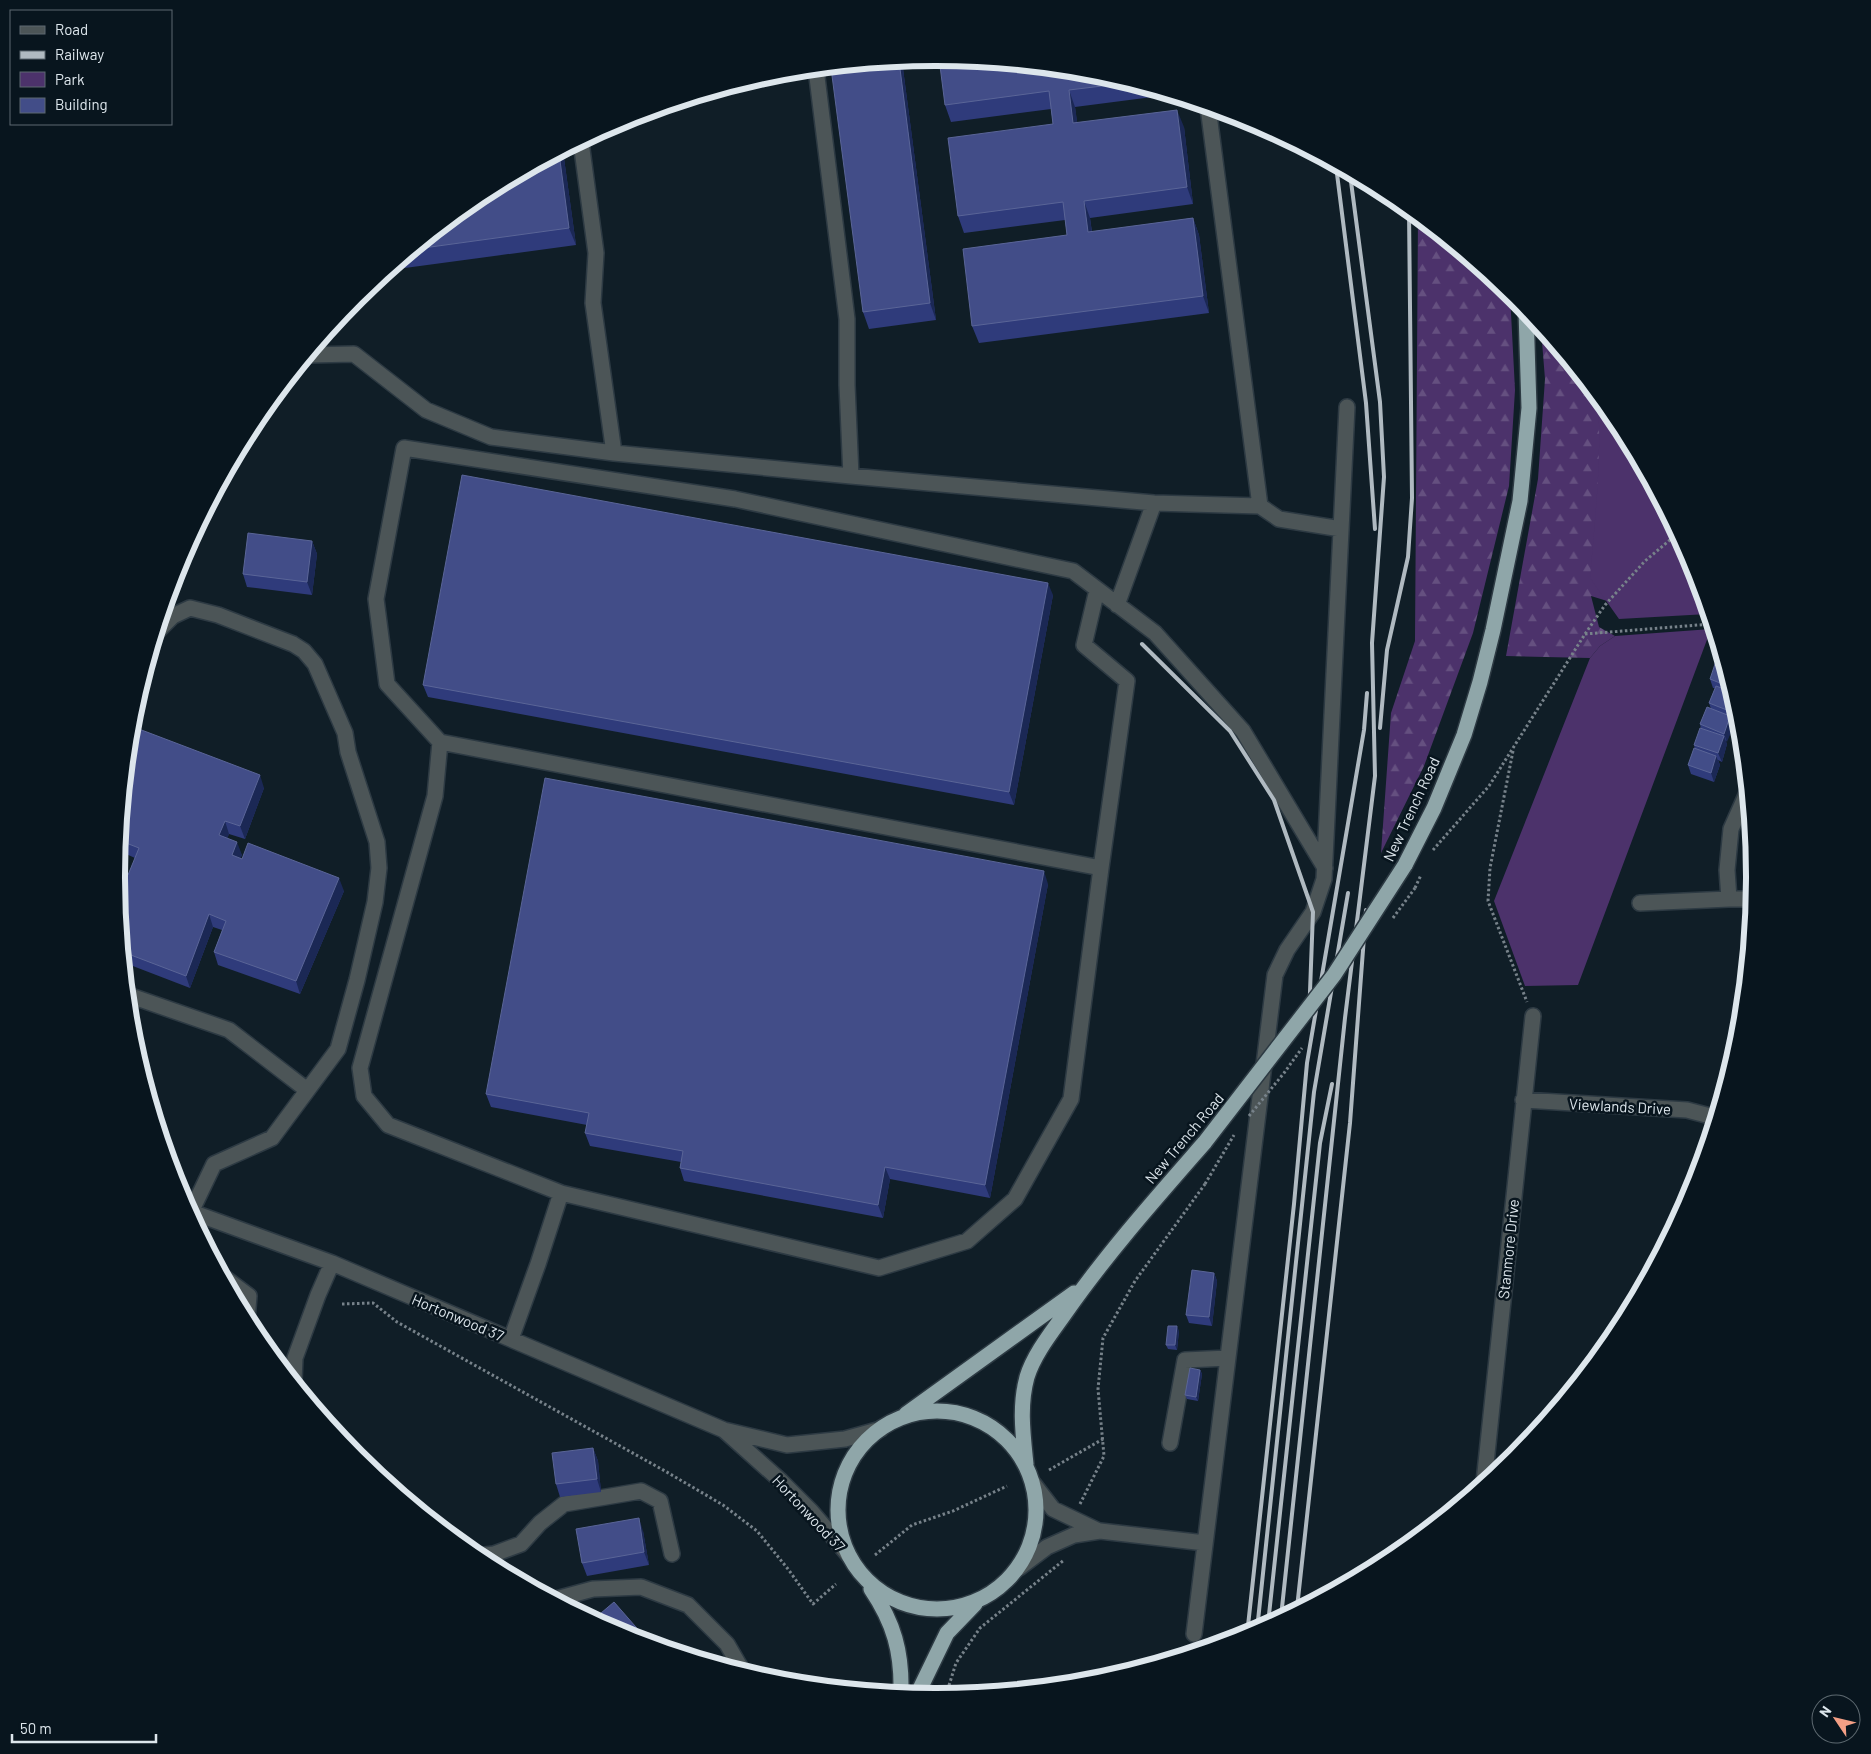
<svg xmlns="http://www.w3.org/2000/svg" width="1871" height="1754" viewBox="0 0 1871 1754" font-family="Barlow,sans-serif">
<defs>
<pattern id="forest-firs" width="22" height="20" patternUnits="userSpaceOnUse" patternTransform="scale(1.25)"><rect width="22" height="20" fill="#4c326b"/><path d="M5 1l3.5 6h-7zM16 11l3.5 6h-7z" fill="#655080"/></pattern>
</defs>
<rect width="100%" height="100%" fill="#101e27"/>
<!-- forest -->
<path fill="url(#forest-firs)" d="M1418,218L1510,294L1515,390L1509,486L1473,633L1424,766L1381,853L1391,713L1415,641Z
M1541,329L1610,414L1630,608L1591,596L1599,627L1615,636L1600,646L1590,658L1506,656L1538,479L1545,379Z"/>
<!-- green -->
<path fill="#4c326b" d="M1598,399L1617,422L1693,564L1708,614L1619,619L1590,578C1595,519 1602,458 1598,399Z
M1711,629L1578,985L1525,986L1494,901L1590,658L1600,646L1615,636Z"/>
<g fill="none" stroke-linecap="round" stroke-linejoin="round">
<!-- minor casing -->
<g stroke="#2d3a43" stroke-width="18">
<path id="minor" d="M816,69L847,319V385L851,476
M1208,107L1260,506
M581,142L596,253L593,303L614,453
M309,355L354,354L426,410L491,437L614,453L851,476L1154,503L1260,506L1279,519L1341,529
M1097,590L1084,645L1127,681L1101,868
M1117,605L1154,503
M157,632L173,616L190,608L218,615L293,644L304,651L315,664L345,733L348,752L377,842L379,868L375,902L357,980L338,1049L272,1138L214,1164L191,1212
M440,742L387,684L376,599L404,448L735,499L1073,571L1155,633L1243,731L1325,868
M1747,793L1731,829L1727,870L1729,899H1753
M1640,903L1729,899
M128,995L229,1030L307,1090
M1523,1100L1687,1110L1710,1116L1714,1120
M189,1211L332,1263L724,1430L787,1445L845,1439L881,1429
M225,1278L249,1296L247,1320
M511,1339L538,1264L561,1193L879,1268L967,1241L1015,1199L1071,1099L1101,868L440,742L435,796L360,1068L364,1096L388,1125L561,1193
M294,1381L295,1358L318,1295L332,1263
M725,1431L781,1481L811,1511L850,1557
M1170,1443L1185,1360L1228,1358
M1484,1482L1533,1016
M1033,1483L1053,1509L1099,1531
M477,1556L494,1554L521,1544L540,1523L564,1504L641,1491L660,1501L672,1554
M1019,1568L1047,1547L1074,1535L1100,1531L1205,1543
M556,1599L593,1589L641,1587L688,1605L727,1644L742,1670
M1194,1634L1275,975L1287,950L1313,912L1324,879L1347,407"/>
</g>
<!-- highway casing -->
<g stroke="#2d3a43" stroke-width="18">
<path id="highway" d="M1405,865L1434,808L1464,735L1480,682L1493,630L1520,501L1529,408L1526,311
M838 1510a99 99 0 1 1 198 0a99 99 0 1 1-198 0Z
M906,1414L1074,1293
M1026,1464C1023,1435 1019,1406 1027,1377C1034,1354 1052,1332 1066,1312C1108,1252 1157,1197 1205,1142
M871,1589C894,1623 902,1652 901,1693
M917,1695L947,1633L975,1604"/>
</g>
<!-- path -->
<path stroke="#77828a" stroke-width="3" stroke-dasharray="2.5 2.5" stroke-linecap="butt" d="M1585,634L1711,624
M1513,751L1490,868L1488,901L1527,1002
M1433,850L1489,786L1585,634L1605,605L1645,561L1677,534
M1415,888L1421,875
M342,1304L373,1303L397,1322L665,1471L723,1505L757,1531L788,1569L813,1604L836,1584
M1049,1470L1103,1439
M1080,1504L1104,1456L1098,1389L1103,1338L1135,1281L1205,1184
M875,1555L912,1525L953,1511L1007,1486
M946,1695L956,1663L980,1628L1064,1560"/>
<!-- minor -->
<use href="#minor" stroke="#4c5557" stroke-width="15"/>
<!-- highway -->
<use href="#highway" stroke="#8fa6a9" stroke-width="15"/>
<!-- rail -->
<path stroke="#b0bac1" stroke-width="4" d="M1336,166L1366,403L1375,529
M1142,644L1230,731L1274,800L1313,912L1309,1018
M1380,728L1387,650L1408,557L1412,498L1409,211
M1297,1608L1350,1123L1366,910
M1281,1617L1345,1018L1375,776L1372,643L1384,477L1380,402L1350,174
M1268,1624L1320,1143L1332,1084
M1257,1630L1314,1092L1348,893
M1247,1635L1294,1204L1307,1063L1364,730L1367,693"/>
<!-- highway-bridge casing -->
<g stroke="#2d3a43" stroke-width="18" stroke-linecap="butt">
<path id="highway-bridge" d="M1205,1142L1334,975L1405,865"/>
</g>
<!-- path-bridge -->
<path stroke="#77828a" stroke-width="3" stroke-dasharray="2.5 2.5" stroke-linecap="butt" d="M1393,918L1415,888
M1249,1116L1284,1073L1302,1048
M1205,1184L1234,1135"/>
<!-- highway-bridge -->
<use href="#highway-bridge" stroke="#8fa6a9" stroke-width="15"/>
</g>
<!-- wall -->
<path fill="#2f3b7b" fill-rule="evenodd" d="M902,61L936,320L869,329L863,312Z
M1096,73L1168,95L1075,107L1077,123L1184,127L1193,204L1090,218L1092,232L1193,218L1199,235L1209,313L979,343L972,326L1067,235L1065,220L964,233L958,216L1053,124L1051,109L951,122L945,105Z
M563,151L576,245L390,270L480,195Z
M312,541L317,554L312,595L247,587L243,574Z
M1053,595L1014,805L428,697L423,685Z
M1723,664L1738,713L1735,721L1732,719L1734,725L1726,742L1727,744L1722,762L1718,760L1720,765L1714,782L1691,774L1688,765L1695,749L1694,745L1701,729L1700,724L1711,709L1709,703L1715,688H1713L1710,679Z
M131,726L264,788L245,839L229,834L227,838L242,855L240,858L344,891L300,994L218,965L214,952L222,930L213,927L190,988L125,963L116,877ZM126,854L135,858L128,875L119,871Z
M1048,884L990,1198L890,1179L883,1218L684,1181L680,1168L681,1162L590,1146L585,1133L587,1125L491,1107L486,1094Z
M1214,1273L1217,1281L1212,1326L1189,1323L1186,1315Z
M1179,1331L1177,1350L1168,1349L1166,1345Z
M1200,1370L1202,1374L1198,1401L1187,1399L1185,1395Z
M593,1448L598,1461L601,1492L560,1497L556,1484Z
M643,1531L649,1565L587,1576L582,1563Z"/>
<!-- shaded-wall -->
<path fill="#1b2855" d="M899,61H902L936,320L930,303Z
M1069,90L1075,107L1080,140L1073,123Z
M1177,110L1184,127L1193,204L1187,187Z
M563,151L576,245L569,228L559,153Z
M1084,201L1090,218L1094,249L1088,232Z
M1193,218L1199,235L1209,313L1203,296Z
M312,541L317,554L312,595L307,582Z
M1048,583L1053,595L1014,805L1009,792Z
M1735,704L1738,713L1735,721L1732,712Z
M1730,716L1734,725L1727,742L1724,734Z
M1724,736L1727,744L1722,762L1718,753Z
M1716,756L1720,765L1714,782L1711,773Z
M260,775L264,788L245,839L240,826Z
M225,821L229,834L224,848L219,835Z
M121,841L126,854L116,879L119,847Z
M237,842L242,855L237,868L232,855Z
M1044,871L1048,884L990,1198L985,1185Z
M339,878L344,891L300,994L296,981Z
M209,914L213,927L190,988L186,976Z
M885,1167L890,1179L883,1218L878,1205Z
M1214,1273L1217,1281L1212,1326L1209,1317Z
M1177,1326L1179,1331L1177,1350L1175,1345Z
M1200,1370L1202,1374L1198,1401L1196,1397Z
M593,1448L598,1461L601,1492L597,1479Z
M639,1518L643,1531L649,1565L644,1552Z"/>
<!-- building -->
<path fill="#424d88" stroke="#5a6597" d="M939,58L1096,73L1127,83L1069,90L1073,123L1177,110L1187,187L1084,201L1088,232L1193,218L1203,296L972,326L963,249L1067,235L1063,202L958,216L948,138L1053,124L1049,91L945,105Z
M899,61L930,303L863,312L831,68Z
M559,153L569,228L416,249L480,195Z
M462,475L1048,583L1009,792L423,685Z
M248,533L312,541L307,582L243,574Z
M1716,661L1723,664L1730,687L1710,679Z
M1716,686L1732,692L1735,704L1732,712L1709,703Z
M1707,707L1730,716L1724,734L1700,724Z
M131,726L260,775L240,826L225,821L219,835L237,842L232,855L242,859L248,843L339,878L296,981L214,952L226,921L209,914L186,976L123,952L116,877L117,870L128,875L139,848L121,841L119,847Z
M1700,728L1724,736L1718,753L1694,745Z
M1694,748L1716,756L1711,773L1688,765Z
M545,778L1044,871L985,1185L885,1167L878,1205L680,1168L683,1151L585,1133L589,1113L486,1094Z
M1192,1270L1214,1273L1209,1317L1186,1315Z
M1168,1326H1177L1175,1345H1166Z
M1190,1368L1200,1370L1196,1397L1185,1395Z
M593,1448L597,1479L556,1484L552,1453Z
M639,1518L644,1552L582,1563L576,1529Z
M498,1560L499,1568L487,1562Z
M614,1602L649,1642L622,1634L594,1619Z"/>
<g text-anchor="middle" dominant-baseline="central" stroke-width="5" stroke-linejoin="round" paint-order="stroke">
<!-- street labels -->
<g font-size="15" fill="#dde6ec" stroke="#08151e">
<text transform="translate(1411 809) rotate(-65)">New Trench Road</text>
<text transform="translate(1620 1106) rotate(3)">Viewlands Drive</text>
<text transform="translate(1184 1138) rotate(-50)">New Trench Road</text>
<text transform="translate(1508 1249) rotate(-84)">Stanmore Drive</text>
<text transform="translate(458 1317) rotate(23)">Hortonwood 37</text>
<text transform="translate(809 1513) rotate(47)">Hortonwood 37</text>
</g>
</g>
<!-- crop -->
<path d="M0 0H1871V1754H0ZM935 66H936A810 810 0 0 1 1746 876V878A810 810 0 0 1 936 1688H935A810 810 0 0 1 125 878V876A810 810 0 0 1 935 66Z" fill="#08151e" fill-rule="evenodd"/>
<path fill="none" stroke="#dde6ec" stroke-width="6" d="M935 66H936A810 810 0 0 1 1746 876V878A810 810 0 0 1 936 1688H935A810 810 0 0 1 125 878V876A810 810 0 0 1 935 66Z"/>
<!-- legend -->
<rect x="10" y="10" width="162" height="115" fill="#08151e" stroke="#5d6970"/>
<rect x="20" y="26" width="25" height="8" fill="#4c5557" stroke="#5d6970"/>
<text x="55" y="35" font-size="15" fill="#dde6ec">Road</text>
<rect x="20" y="51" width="25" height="8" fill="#b0bac1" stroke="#5d6970"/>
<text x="55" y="60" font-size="15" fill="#dde6ec">Railway</text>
<rect x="20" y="72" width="25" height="15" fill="#4c326b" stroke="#5d6970"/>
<text x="55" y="85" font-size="15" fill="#dde6ec">Park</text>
<rect x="20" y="98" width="25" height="15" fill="#424d88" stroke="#5d6970"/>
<text x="55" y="110" font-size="15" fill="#dde6ec">Building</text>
<!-- north arrow -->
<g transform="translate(1836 1719) rotate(305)"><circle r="24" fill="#08151e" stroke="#5d6970"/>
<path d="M0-4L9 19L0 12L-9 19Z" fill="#f39f85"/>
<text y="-8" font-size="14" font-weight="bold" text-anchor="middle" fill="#dde6ec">N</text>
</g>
<!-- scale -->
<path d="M12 1734v8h144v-8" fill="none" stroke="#dde6ec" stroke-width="2.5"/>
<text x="20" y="1734" font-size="15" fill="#dde6ec" stroke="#08151e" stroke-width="4" paint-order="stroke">50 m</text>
</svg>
